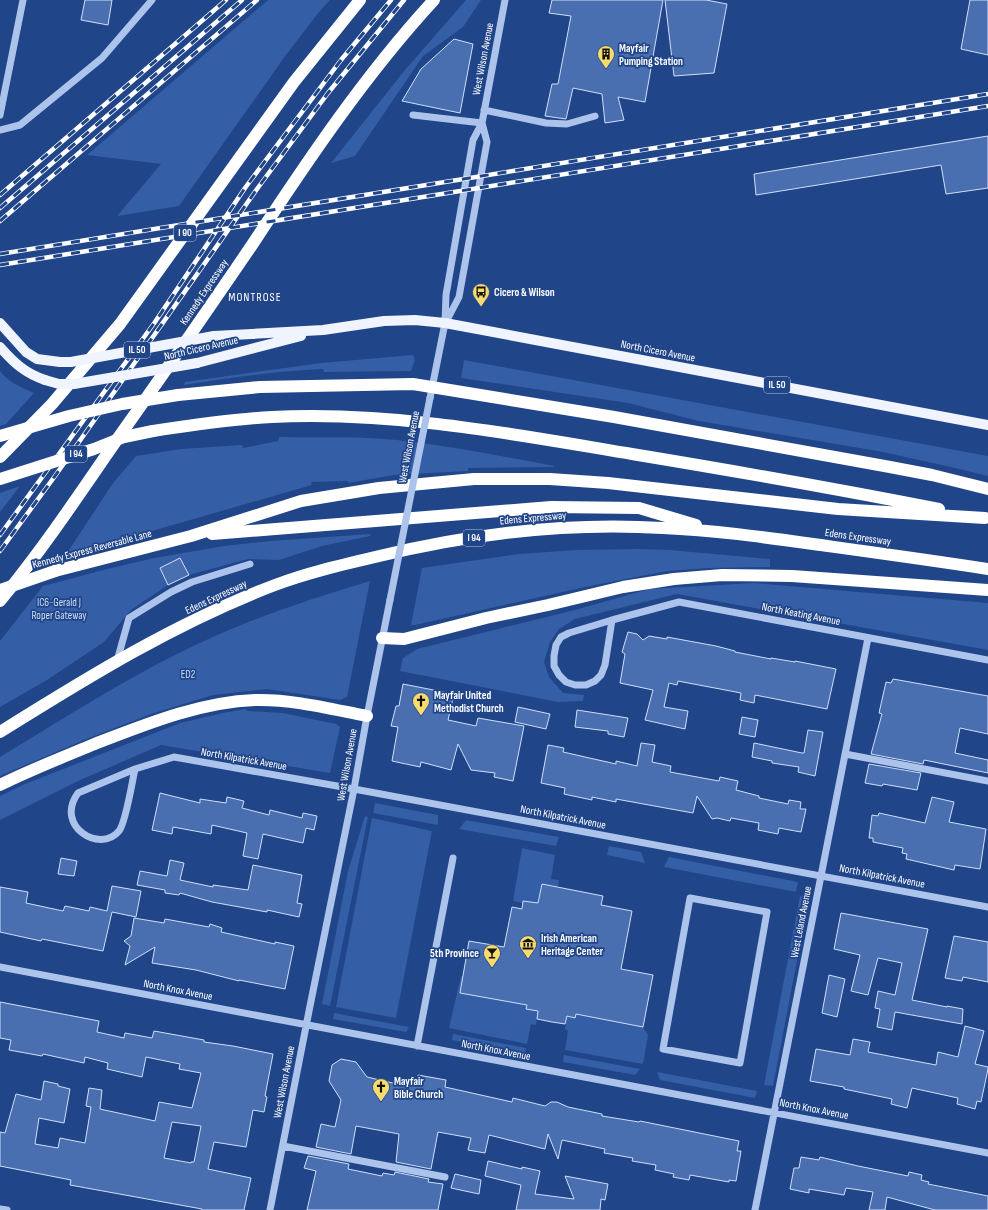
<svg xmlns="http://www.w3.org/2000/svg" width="988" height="1210" viewBox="0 0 988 1210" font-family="'Sofia Sans Condensed',sans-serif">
<rect width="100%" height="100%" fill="#204589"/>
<!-- green -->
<path fill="#345ea6" d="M268,0H330L319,12L286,55L179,206L117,216L161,164L87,155Z
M466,0H481L463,27L423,56L355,156L331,163L405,70Z
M413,355L415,360L411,371L324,372L323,369C276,371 230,378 184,385L185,382L321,363Z
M464,360L988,456V476L955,468L883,452L699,421L628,403L461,378Z
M0,371C8,382 22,388 34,393L6,424L0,426Z
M279,437C318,438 358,436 397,440C450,446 502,456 554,466V467L468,468V471L394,475L348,483V481L311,482L312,485L65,556L113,483L136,456L181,449L242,445L243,448L278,441Z
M20,486L0,512V493Z
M371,534L370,536L322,546L279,560L248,559L189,575L168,585L131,610L104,642L47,680L0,707V641L43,586L107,569L154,558L224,546L270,541Z
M638,549L670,550L770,559V567L709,568L667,571L585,587L415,625H411L422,568L519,554L576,550Z
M370,581L347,697L340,700L267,689L213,695L151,714L84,740L0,776V757C58,722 115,685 175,655C237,623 303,601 370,581Z
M754,583L988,603V650L677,594L575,619L559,629L550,642L544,662L549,677L563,693L584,695L583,701L558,702L400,671L403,658L417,649L575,610L649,589Z
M245,709L248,711L283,713L336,724L340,727L330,773L161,745L78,781L0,820V796L25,784L180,723L223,713Z
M375,803L438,815V825L373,813Z
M365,816L368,817L330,1006L322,1004L348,871Z
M372,818L432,831L396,1018L336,1007Z
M466,820L559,837L556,846L459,829Z
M609,846L641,852L645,863L607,855Z
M522,848L555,855L551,879L559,880L558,887L538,903L524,901L523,903L513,901Z
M669,857L798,882L796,892L664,867Z
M800,896L809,898L773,1086L764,1085Z
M461,976H463L460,993L527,1005L526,1009L538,1011L536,1025L531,1024L527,1044L449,1028Z
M334,1013L409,1027L406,1032L333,1019Z
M576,1014L643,1027L648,1035L643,1064L565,1050L568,1031L565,1029L567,1016L575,1018Z
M453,1034L526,1048L525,1054L452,1040Z
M564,1055L640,1069L635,1075L563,1062Z
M657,1072L757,1091L755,1098L660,1080Z"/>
<!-- building -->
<path fill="#496fb1" stroke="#d0dff8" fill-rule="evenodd" d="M85,0H112L108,25L81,20Z
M552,0H663L645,102L618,97L624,120L605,123L602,94L573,88L566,119L545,116L552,84H558L571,16L549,13Z
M665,0H706L727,4L714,73L674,76Z
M970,0H988V55L961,49Z
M454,39L473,44L460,113L402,101L421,69Z
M988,136V188L946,194L941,165L756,195L754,174Z
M180,558L189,575L168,585L160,568Z
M628,632L637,634L643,640L649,636L667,639V637L716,646L735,651V652L771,659V658L795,662V661L836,669L827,709L755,695L754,703L740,700L741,693L678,681L677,685L669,683L664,707L688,711L685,729L645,720L653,690L620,683L625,654L622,652Z
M893,679L988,696V734L960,728L955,753L988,760V773L924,760L923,764L871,754L882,714L879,713L886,682L891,683Z
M403,684L454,694L448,720L476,726L478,718L524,726L513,781L494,777L495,773L471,770L458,744L451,770L421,762L420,767L392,761L398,727L391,726L396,706H399Z
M518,707L550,714L546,729L515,722Z
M577,710L628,718L624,737L608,734V731L575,727Z
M742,717L758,720L755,737L739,734Z
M808,730L823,732L815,776L798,772L799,767L772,763V761L752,757L754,743L802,753H804Z
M641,743L655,745L652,762L671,766L670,772L719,781L720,777L738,781L736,790L759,796V798L788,804L789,800L801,802L800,809H806L801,832L779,828L778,834L758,830L759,823L731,818L730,821L717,818L712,819L697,796L693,813L616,799V802L592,797V800L564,794L565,788L541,783L548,745L564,748L563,752L616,764V761L637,766Z
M869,764L921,773L917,790L883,784L882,786L865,783Z
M160,793L200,803V799L226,803L227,797L244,801L242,808L269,815L270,810L302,818L303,813L317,816L314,830L306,828L303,843L263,834L258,859L243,856L247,833L212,825L211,834L173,827L172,834L152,830Z
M932,797L954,802L949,822L986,829L980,869L955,865L954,870L906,859L907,854L902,853L903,848L873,842V838H869L872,815L878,816L879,813L925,823Z
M61,858L77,861L74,876L58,874Z
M170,860L184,863L180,880L213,887V885L248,890L253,865L302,875L297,903L302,904L299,917L267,910V912L212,902L180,893L179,895L165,893V890L137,885L140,871L167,876Z
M542,884L603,896L601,905L632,911L621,969L653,975L643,1027L576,1014L575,1018L567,1016L565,1024L552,1022L537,1019L538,1011L526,1009L527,1005L460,993L469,941L504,947L512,907L522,909L523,901L538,903Z
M112,886L141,891L136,917L112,912L103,951L42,939L41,941L0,932V887L28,892L26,903L63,911L65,906L89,911L90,907L107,911Z
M841,913L928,929L912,1000L947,1007V1006L963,1009L962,1024L895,1012L892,1030L877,1027L880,1009L875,1008L878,991L895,995L902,963L878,958L868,995L851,991L860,955L834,949Z
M134,918L164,923L165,919L209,927L210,924L222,928L221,932L275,944V942L294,946L285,989L239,980V981L196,970L152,963L155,947L125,965L130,946L124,941L131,936Z
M954,936L988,942V982L963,977L962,981L945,978Z
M829,975L845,979L837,1017L822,1013Z
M0,1002L99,1021L97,1032L124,1038L125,1033L152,1038L154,1031L204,1040V1042L233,1046L273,1054L265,1096L267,1097L264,1112L253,1110L246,1147L214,1142L208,1169L251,1178L244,1210H202V1209L70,1185L71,1180L0,1166V1132L5,1133L16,1094L41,1100L44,1081L58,1084V1086L70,1089L64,1123L39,1118L35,1144L58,1148L60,1138L85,1143L91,1107L86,1106L89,1088L102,1090L100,1109L155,1121L159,1102L192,1108L201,1073L179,1069L180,1064L146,1057L142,1077L107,1069L108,1063L85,1057L84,1063L43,1054L42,1056L9,1050L11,1040L0,1038ZM172,1122L201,1126L194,1162H191V1163L164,1158Z
M965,1026L984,1031L975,1064L988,1067V1069L981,1102L977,1101L975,1109L957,1104L958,1098L912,1088L907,1108L891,1104L892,1099L844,1089V1087L810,1081L816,1049L850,1055L853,1039L870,1042L868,1052L936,1065L938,1052L958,1057Z
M341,1059L356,1062L367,1077L397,1084L398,1078L417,1081L418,1075L446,1080L445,1087L512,1102L513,1098L545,1106L551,1102H557L568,1107L602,1114V1116L639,1122L640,1121L739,1141L737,1151H741L736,1181L729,1180V1182L690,1175L689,1180L673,1177L674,1174L655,1170L656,1165L632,1161L633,1158L604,1153L605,1149L562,1140L558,1159L548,1134L545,1149L489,1135L485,1153L468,1150L471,1138L438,1132L431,1169L396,1162L399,1134L356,1126L351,1154L316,1147L321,1124L335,1127L341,1100L329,1081L332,1065Z
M308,1156L349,1164L348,1169L382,1176L383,1173L394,1175L395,1172L429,1179L428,1182L443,1184L438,1210H307L316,1171L304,1168Z
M801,1157L819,1160L820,1157L858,1166L908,1176L909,1172L922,1175L921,1180L929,1182L928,1184L988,1196V1210H935L887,1197L885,1210H869L873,1192L846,1188L844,1195L809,1189V1193L790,1189L794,1168H799Z
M488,1161L522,1169V1167L540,1171L535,1194L574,1199L565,1176L608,1184L605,1200L601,1199L600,1210H516L521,1185L485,1176Z
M455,1174L481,1180L479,1194L451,1188Z"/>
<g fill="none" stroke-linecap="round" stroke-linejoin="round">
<!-- minor -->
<path stroke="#acc3eb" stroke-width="7" d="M484,110L546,123L567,124L595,116
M0,115L23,0
M413,115L482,123
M0,130L20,125L102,58L152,0
M446,322L459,297L487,142L482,123
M430,398L445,323L446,295L473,140L482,123L505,0
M612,620L605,665L601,675L595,681L586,685H575L566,682L559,675L554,666V656L556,645L561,637L569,633L612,620L679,602L988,660
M117,661L129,618L171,592L192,582L250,564
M845,754L988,781
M135,769C132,782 126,822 119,831C100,854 54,826 78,793L135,769L174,757L354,789L988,907
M690,898L767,912L740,1063L663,1049Z
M0,967L988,1153
M417,1046L453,858
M283,1146L445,1177
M0,1209L7,1210
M270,1210L310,1006L354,789L367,716L390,600
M755,1210L868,638"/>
<!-- major -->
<path stroke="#f0f4fe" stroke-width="10" d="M0,323L26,352L37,359L60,362
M214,336L323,330L384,321L415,320L445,323L988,425
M0,347C14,363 25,373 45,380
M197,363L301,336"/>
<!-- highway -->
<path stroke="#fff" stroke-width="12" d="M178,395L260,387L413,384L614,417L890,467L932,475L988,489
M153,431C192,425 232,419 272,417C393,411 513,434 632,454C735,471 837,489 939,509
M0,457L52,404L120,324L294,82L360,0
M212,534L551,507L639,508L696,525
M55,571L191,536L301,501L379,488L474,479H550L608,483L838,509L985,518
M0,601C42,550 79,495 116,441C162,376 207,311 252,245C308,160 365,75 434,0
M382,638L404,639L486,618L548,605L623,587L674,579L722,575L792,576L988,590
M0,732C88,677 177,622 275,585C307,573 341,565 375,557C469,534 566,522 663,528C713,530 763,537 813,544C871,552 930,560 988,569
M0,785C30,770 61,758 92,745C144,725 199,702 255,700C292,699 331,709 367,716"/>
<!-- rail casing -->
<g stroke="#fff" stroke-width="4.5">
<path id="rail" d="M0,195L226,0
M0,208L242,0
M0,221L257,0
M0,254L988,94
M0,265L988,106
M0,535L155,322L245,188L341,60L391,0
M0,551L55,476L257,189L328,93L404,0"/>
</g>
<!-- rail -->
<use href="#rail" stroke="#204589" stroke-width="3" stroke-dasharray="9" stroke-linecap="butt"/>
<!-- minor-bridge -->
<path stroke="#acc3eb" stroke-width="7" d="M390,600L430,398"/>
<!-- major-bridge -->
<path stroke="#f0f4fe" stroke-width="10" d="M60,362H71L214,336
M45,380L59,384H74L197,363"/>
<!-- highway-bridge -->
<path stroke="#fff" stroke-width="12" d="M0,436L69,416L122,404L178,395
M0,479L94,449L124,437L153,431
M0,590L55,571"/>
</g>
<!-- icons -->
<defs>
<g id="building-pin" transform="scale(0.9)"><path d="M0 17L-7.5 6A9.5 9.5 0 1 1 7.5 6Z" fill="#f8db6d" stroke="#204589"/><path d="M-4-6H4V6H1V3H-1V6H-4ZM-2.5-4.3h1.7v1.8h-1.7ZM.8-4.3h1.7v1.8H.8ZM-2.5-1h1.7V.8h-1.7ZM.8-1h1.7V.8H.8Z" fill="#111"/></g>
<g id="bus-pin" transform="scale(0.9)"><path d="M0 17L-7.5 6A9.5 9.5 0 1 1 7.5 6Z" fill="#f8db6d" stroke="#204589"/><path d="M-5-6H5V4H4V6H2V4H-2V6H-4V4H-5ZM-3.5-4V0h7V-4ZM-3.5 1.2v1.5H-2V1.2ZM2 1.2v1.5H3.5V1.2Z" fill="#111"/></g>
<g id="church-pin" transform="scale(0.9)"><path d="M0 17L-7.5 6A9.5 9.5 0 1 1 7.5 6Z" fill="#f8db6d" stroke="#204589"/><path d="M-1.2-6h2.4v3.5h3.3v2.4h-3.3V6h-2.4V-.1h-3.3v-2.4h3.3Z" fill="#111"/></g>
<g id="museum-pin" transform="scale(0.9)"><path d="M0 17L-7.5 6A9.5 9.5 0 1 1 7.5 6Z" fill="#f8db6d" stroke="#204589"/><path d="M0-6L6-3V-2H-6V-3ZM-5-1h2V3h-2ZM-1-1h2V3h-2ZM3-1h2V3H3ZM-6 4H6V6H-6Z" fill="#111"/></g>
<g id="bar-pin" transform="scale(0.9)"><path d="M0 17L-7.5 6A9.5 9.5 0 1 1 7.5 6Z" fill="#f8db6d" stroke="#204589"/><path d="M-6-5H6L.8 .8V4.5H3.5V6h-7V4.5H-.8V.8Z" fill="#111"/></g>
</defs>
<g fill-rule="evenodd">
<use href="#building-pin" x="606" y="54"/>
<use href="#bus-pin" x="481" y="292"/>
<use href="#church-pin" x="421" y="701"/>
<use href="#museum-pin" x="528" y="944"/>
<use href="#bar-pin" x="492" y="953"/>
<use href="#church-pin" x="381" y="1087"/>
</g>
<g text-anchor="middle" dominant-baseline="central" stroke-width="3.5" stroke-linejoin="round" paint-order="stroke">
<!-- shield labels -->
<g fill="#204589" stroke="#bcc7dc" stroke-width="1">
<rect x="174" y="225" width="22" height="16" rx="3"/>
<rect x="124" y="342" width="26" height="16" rx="3"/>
<rect x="764" y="377" width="26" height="16" rx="3"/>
<rect x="65" y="446" width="22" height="16" rx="3"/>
<rect x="463" y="530" width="22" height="16" rx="3"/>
</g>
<g font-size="10" font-weight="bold" fill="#fff">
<text x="185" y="233">I 90</text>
<text x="137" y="350">IL 50</text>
<text x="777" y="385">IL 50</text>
<text x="76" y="454">I 94</text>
<text x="474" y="538">I 94</text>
</g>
<!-- poi labels -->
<g font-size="11" font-weight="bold" fill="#fff" stroke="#204589" text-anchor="start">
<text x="619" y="48">Mayfair<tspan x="619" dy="13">Pumping Station</tspan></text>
<text x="494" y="292">Cicero &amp; Wilson</text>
<text x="434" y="695">Mayfair United<tspan x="434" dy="13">Methodist Church</tspan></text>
<text x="541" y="938">Irish American<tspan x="541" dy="13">Heritage Center</tspan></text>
<text x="479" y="953" text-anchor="end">5th Province</text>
<text x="394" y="1081">Mayfair<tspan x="394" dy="13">Bible Church</tspan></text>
</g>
<!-- street labels -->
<g font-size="11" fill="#fff" stroke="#204589">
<text transform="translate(483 59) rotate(-79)">West Wilson Avenue</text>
<text transform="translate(204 292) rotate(-56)">Kennedy Expressway</text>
<text transform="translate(201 348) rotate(-13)">North Cicero Avenue</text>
<text transform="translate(658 351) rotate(11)">North Cicero Avenue</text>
<text transform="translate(409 447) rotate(-79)">West Wilson Avenue</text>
<text transform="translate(533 518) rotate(-5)">Edens Expressway</text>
<text transform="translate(858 537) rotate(8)">Edens Expressway</text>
<text transform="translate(92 549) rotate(-15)">Kennedy Express Reversable Lane</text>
<text transform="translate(216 597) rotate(-25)">Edens Expressway</text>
<text transform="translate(801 614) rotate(11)">North Keating Avenue</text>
<text transform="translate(244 759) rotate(10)">North Kilpatrick Avenue</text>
<text transform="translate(347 765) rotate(-80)">West Wilson Avenue</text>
<text transform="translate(563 817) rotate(11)">North Kilpatrick Avenue</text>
<text transform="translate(882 876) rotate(11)">North Kilpatrick Avenue</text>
<text transform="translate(801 922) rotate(-79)">West Leland Avenue</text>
<text transform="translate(178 990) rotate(11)">North Knox Avenue</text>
<text transform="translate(496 1050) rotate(11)">North Knox Avenue</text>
<text transform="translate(284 1082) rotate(-79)">West Wilson Avenue</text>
<text transform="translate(814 1109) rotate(11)">North Knox Avenue</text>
</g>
<!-- park labels -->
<g font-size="11" fill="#d0dff8" stroke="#204589">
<text x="59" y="602">IC6-Gerald J<tspan x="59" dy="13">Roper Gateway</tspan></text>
<text x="188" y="674">ED2</text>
</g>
<!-- neighbourhood labels -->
<g font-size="12" letter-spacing="1" fill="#fff" stroke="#204589">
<text x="255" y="297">MONTROSE</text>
</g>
</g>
</svg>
